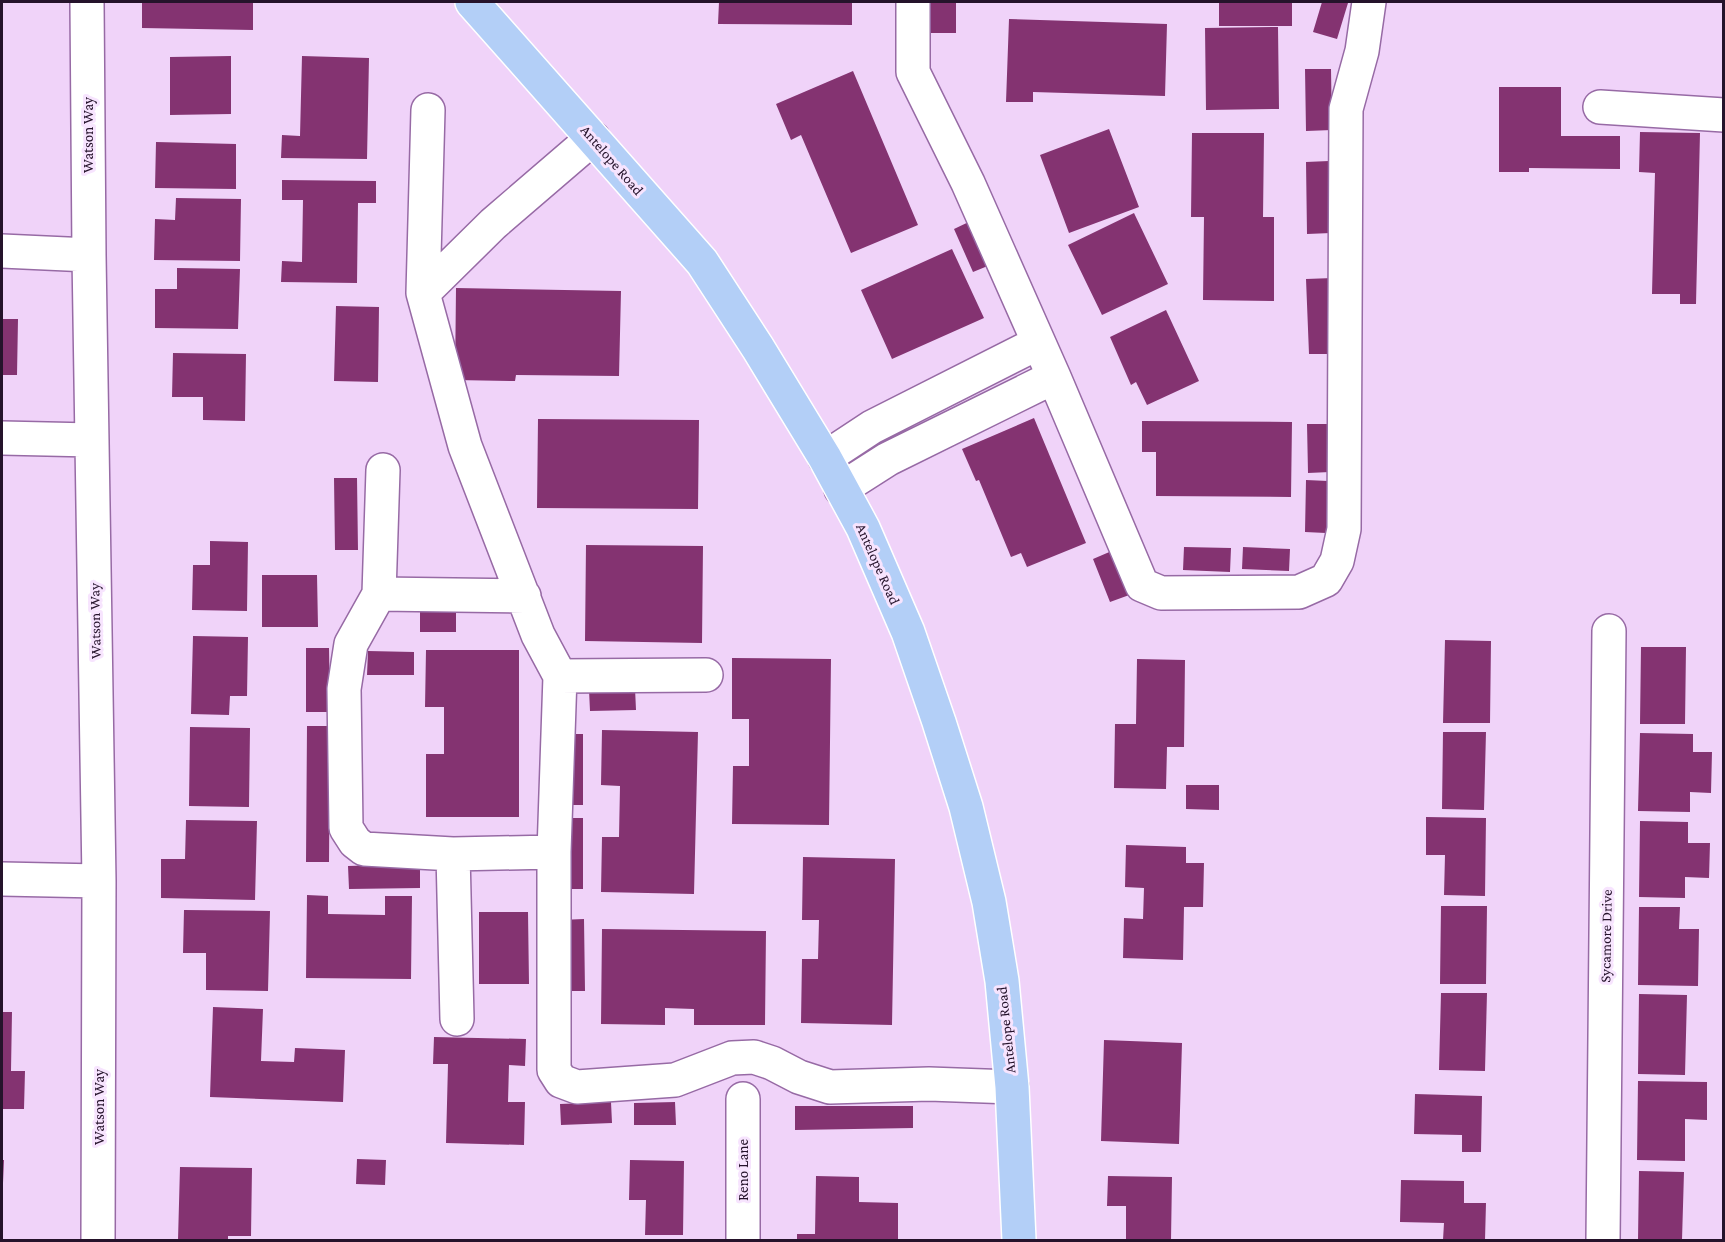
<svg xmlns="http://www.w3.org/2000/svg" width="1725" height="1242" viewBox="0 0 1725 1242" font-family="'Crimson Pro',serif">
<rect width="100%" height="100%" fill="#f0d3f9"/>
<!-- building -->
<path fill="#843371" d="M142,2H253V30L142,28Z
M719,2H852V25L718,24Z
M930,2H956V33H930Z
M1219,2H1292V26H1219Z
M1322,2H1343L1348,3L1337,39L1313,32Z
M1009,19L1167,24L1165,96L1033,92V102H1006Z
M1278,27L1279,109L1206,110L1205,28Z
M231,56V114L170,115V57Z
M302,56L369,58L367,159L281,158L282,135L300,136Z
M1305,69H1331L1332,130L1306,131Z
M853,71L918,225L851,253L801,135L791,140L776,104Z
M1499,87H1561V136H1620V169L1529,168V172H1499Z
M1109,129L1139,207L1069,233L1040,155Z
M1640,132L1700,133L1696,304H1680V294H1652L1655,173L1639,172Z
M1192,133H1264L1263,217H1274V301L1203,300L1204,217H1191Z
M156,142L236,144V189L155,188Z
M1329,161L1331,233L1307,234L1306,162Z
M282,180L376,181V203H358L357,283L281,282L282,261L302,262L303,200H282Z
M176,198L241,199L240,261L154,260L155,219L175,220Z
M1134,213L1168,284L1102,315L1068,245Z
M975,219L995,263L973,272L954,229Z
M952,249L984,318L892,359L861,290Z
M177,268L240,269L238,329L155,328V289H177Z
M1333,278L1335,354H1309L1306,279Z
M456,288L621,291L619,376L516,375L515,381L455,380Z
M336,306L379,307L378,382L334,381Z
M1166,310L1199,381L1147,405L1136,382L1131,385L1110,337Z
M2,319H18L17,375H2Z
M173,353L246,354L245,421L203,420V397H172Z
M1034,418L1086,543L1027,567L1021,553L1011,557L979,480L976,481L962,449Z
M538,419L699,420L698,509L537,508Z
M1142,421L1292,422L1291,497L1156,496V452H1142Z
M1307,424H1329L1330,472L1308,473Z
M334,478H357L358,550H335Z
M1306,480L1328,481L1326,533L1305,532Z
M210,541L248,542L247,611L192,610L193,565H210Z
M586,545L703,546L702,643L585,641Z
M1184,547L1231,548L1230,572L1183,570Z
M1243,547L1290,549L1289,571L1242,569Z
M1114,550L1132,594L1110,602L1093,559Z
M262,575H317L318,627H262Z
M420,609H456V632H420Z
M193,636L248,637L247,696H230L229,715L191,714Z
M1445,640L1491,641L1490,723H1443Z
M1641,647H1686L1685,724H1640Z
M306,648H329L330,712H306Z
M426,650H519V817H426V754H444V707H425Z
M368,651L414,652V675H367Z
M732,658L831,659L829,825L732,824L733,766H749V719H732Z
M1137,659L1185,660L1184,747H1167L1166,789L1114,788L1115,724H1136Z
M635,688L636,710L590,711L589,690Z
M307,726H330L329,862H306Z
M190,727L250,728L249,807L189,806Z
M602,730L698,732L694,894L601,892L602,837H619L620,786L601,785Z
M1443,732H1486L1484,810L1442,809Z
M1640,733L1693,734V752H1712L1711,793L1690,792V812L1638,811Z
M559,734H583V805H559Z
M1186,785H1219V810L1186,809Z
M1426,817L1486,818L1485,896L1444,895L1445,855H1426Z
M560,818H583V889H560Z
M186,820L257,821L255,900L161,898V859H185Z
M1640,821L1688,822V843H1710L1709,878L1685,877V898L1639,897Z
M1126,845L1186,847V863H1204L1203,907H1184L1183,960L1123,958L1124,918L1143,919L1144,888L1125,887Z
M803,857L895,859L892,1025L801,1023L802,959H818L819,920H802Z
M420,864V888L349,889L348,866Z
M307,895L328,896V914L385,915V896H412L411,979L306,978Z
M1441,906H1487L1486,984H1440Z
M1639,907H1680L1679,929H1699L1698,986L1638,985Z
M184,910L270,911L268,991L206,990V953H183Z
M479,912H528L529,984H479Z
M584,919L585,991H561L560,920Z
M602,929L766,931L765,1025H694V1009L665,1008V1025L601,1024Z
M1441,993H1487L1485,1071L1439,1070Z
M1639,994L1687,995L1685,1075L1638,1074Z
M213,1007L263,1009L261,1061L294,1062L295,1048L345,1050L343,1102L210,1097Z
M2,1012H12L11,1071H25L24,1109H2Z
M434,1037L526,1039L525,1066L509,1065L508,1102H525L524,1145L446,1143L448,1064H433Z
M1104,1040L1182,1043L1179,1144L1101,1141Z
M1638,1081L1707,1082V1120L1685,1119V1161L1637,1160Z
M1415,1094L1482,1096L1481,1152H1462V1135L1414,1134Z
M611,1102L612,1123L561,1125L560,1104Z
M675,1102L676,1125H634V1103Z
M795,1106H913V1128L795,1130Z
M357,1159L386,1160L385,1185L356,1184Z
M2,1160H4L3,1183H2Z
M630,1160L684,1161L683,1235H645L646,1200H629Z
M180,1167L252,1168L251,1236H228V1240H178Z
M1639,1171L1684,1172L1682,1240H1638Z
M816,1176L859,1177V1202L898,1203V1240H797V1234H815Z
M1108,1176L1172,1177L1171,1240H1126V1206H1107Z
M1401,1180L1464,1181V1203H1486L1485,1240H1443L1444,1223L1400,1222Z"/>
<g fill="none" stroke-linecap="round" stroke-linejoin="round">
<!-- minor casing -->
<g stroke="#976aa5" stroke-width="36">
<path id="minor" d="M87,2L89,255L99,881L98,1240
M913,2V72L968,183L1054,377L1142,585L1161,593L1299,592L1326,580L1337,561L1344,529L1346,109L1362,51L1369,2
M1600,107L1724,115
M428,110L423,293L465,446L538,635L560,676L554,852V1070L561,1081L577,1087L675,1080L732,1058L754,1057L772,1063L799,1077L830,1087L929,1084L1012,1087
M2,251L89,255
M423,293L493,224L593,138
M2,438L92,440
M825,458L872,427L1038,343
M841,489L888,459L1054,377
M379,594L383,470
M524,596L379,594L351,644L344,689L346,828L355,842L364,849L453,854L554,852
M560,676L706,675
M453,854L457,1019
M2,879L99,881
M743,1240V1099
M1603,1240L1609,631"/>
</g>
<!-- major casing -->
<g stroke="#fff" stroke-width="36">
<path id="major" d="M472,2L702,262L758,348L825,458L863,528L908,632L939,722L966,807L989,902L1002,981L1012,1087L1019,1240"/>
</g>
<!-- minor -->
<use href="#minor" stroke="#fff" stroke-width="33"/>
<!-- major -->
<use href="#major" stroke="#b3cff7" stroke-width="33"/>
</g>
<g text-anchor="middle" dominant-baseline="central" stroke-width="6" stroke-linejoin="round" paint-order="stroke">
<!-- street labels -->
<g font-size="15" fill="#25132b" stroke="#f7e4fe">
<text transform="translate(88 135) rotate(-90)">Watson Way</text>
<text transform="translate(612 160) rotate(49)">Antelope Road</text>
<text transform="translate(878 564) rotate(66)">Antelope Road</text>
<text transform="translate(95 621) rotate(-91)">Watson Way</text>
<text transform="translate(1606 936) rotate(-89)">Sycamore Drive</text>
<text transform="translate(1006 1030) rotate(-96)">Antelope Road</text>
<text transform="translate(99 1107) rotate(-90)">Watson Way</text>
<text transform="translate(743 1170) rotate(-90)">Reno Lane</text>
</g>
</g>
<!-- border -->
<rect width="1725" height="1242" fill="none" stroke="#25132b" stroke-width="6"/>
</svg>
